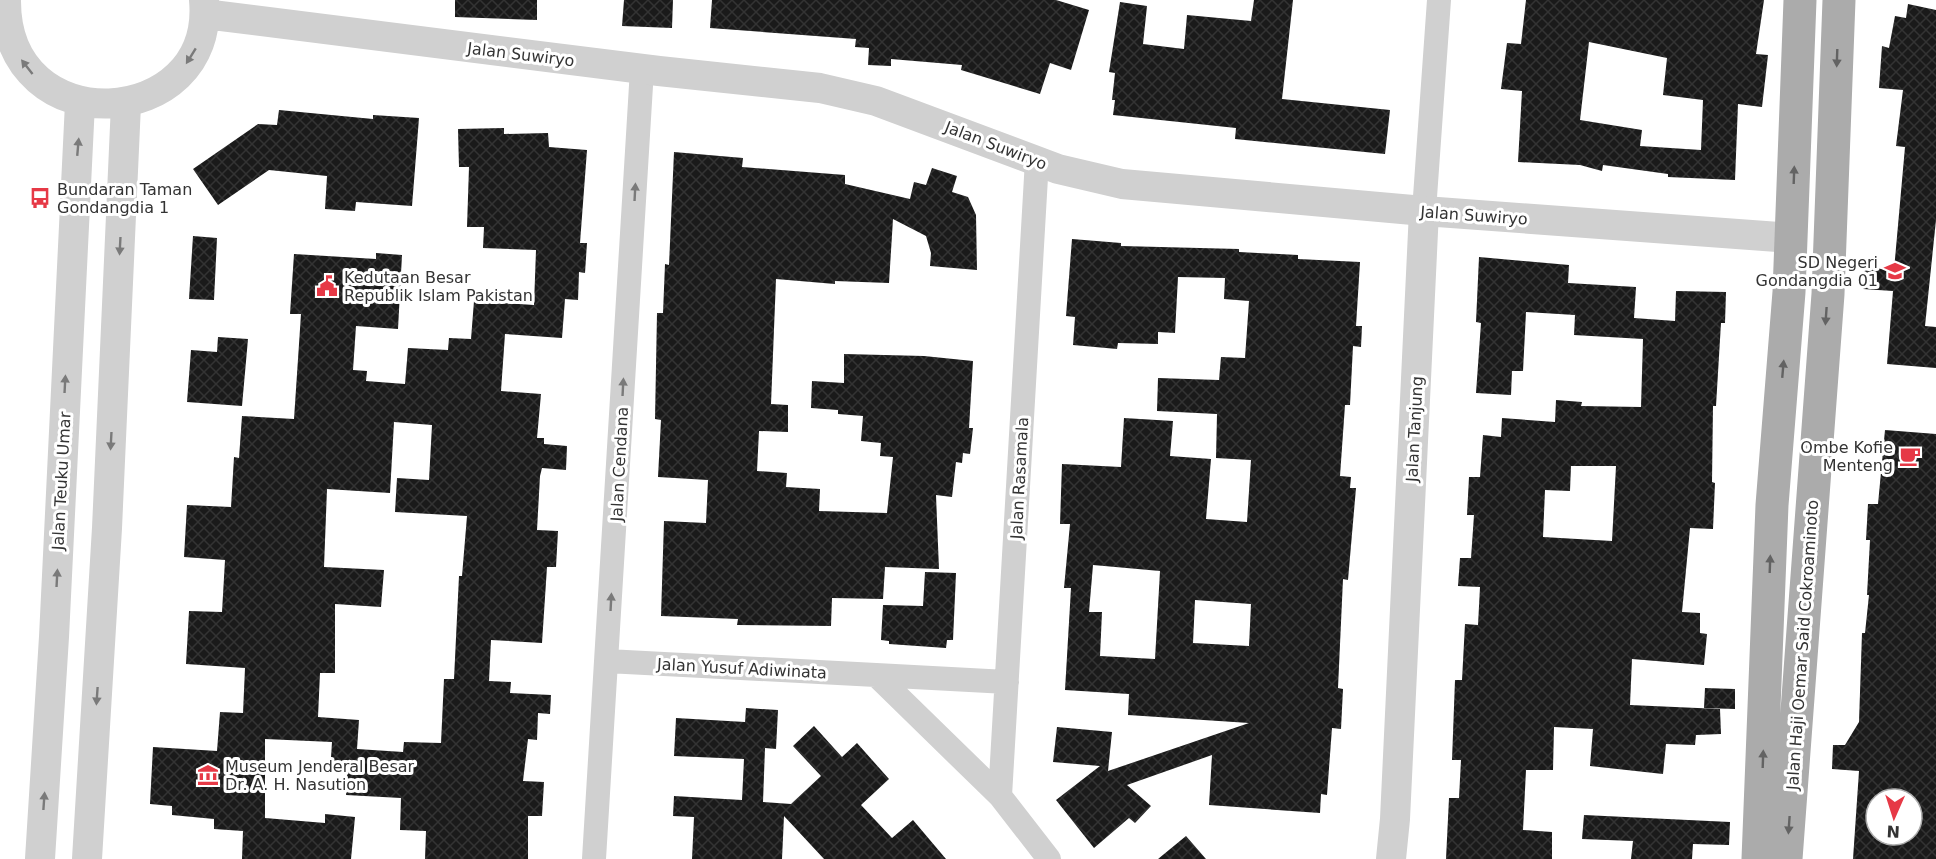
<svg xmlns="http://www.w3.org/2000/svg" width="1936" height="859" viewBox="0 0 1936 859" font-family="'DejaVu Sans',sans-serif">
<defs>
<pattern id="building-cross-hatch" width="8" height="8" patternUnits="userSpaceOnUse" patternTransform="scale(1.5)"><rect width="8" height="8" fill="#1a1a1a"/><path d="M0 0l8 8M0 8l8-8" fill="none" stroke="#333"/></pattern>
</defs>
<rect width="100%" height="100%" fill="#fff"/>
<path fill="url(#building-cross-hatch)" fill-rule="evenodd" d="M455 0H537V20L455 17Z
M624 0H673L672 28 622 26Z
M712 0H1056L1089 10 1071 70 1050 63 1040 94 961 70 962 65 891 59V66L868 65 869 48 855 47 856 39 710 28Z
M1254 0H1293L1282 99 1390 110 1385 154 1235 139 1236 128 1113 115 1115 100H1112L1115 73 1109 72 1120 2 1147 6 1143 44 1184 49 1187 15 1251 21Z
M1526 0H1764L1756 54 1768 55 1762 107 1738 104 1735 180 1668 177V174L1603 165 1602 171 1580 165 1518 162 1522 91 1501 89 1507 43 1521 44ZM1589 42 1667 58 1663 95 1703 100 1701 150 1640 146 1642 130 1580 120Z
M1908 4 1936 10V220L1925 326 1936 327V368L1887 364 1893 291 1863 289 1865 267 1894 270 1905 147 1896 146 1903 90 1879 88 1882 46 1889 48 1895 16 1906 18Z
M279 110 373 119V115L419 118 412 206 356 202 355 211 325 209 327 176 269 170 218 205 193 169 258 124 277 125Z
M504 128V134L548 133 549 147 587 150 580 243H587L585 273 579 272 578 300 565 299 562 338 505 334 501 391 541 394 537 438H544V444L567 446 566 470 542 468 540 476 537 530 558 531 556 567H547L542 643 491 640 489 681 511 682 510 693 551 695 550 714 538 713 537 740 528 739 523 781 544 782 542 816H528V859H425L426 831 400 830 401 798 346 795 347 774 330 773 332 742 265 739V818L325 823V814L355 817 351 859H242L243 831 214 829V819L172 815V806L150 804 153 747 217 751 220 712 243 713 245 668 186 664 189 611 222 612 225 560 184 557 187 505 231 507 234 457 239 458 242 416 294 419 301 314H290L294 254 376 259V253L402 255 398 329 356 326 353 370 367 371 366 381 405 384 408 348 448 350 449 338 471 339 474 301 534 305 536 250 483 248 484 227H467L469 167H459L458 129ZM394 422 432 425 429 480 397 478 395 512 467 516 462 576H459L454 679H444L441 743 404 742 403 752 357 749 359 720 318 717 320 673H335V604L381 607 384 570 324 567 327 489 390 493Z
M674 152 743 158 742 167 845 175V184L910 199 914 182 926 185 932 168 957 176 952 192 968 197 976 215 977 270 930 266 931 253 926 236 893 219 889 283 835 281V284L776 279 771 404 788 405V432L759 431 757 471 787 473 786 487 820 489 819 511 887 513 893 457 880 456 881 443 861 441 863 416 838 414V410L811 408 812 381 844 383V354L924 356 973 361 969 428H973L970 454 963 453 962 463 956 462 952 497 936 495 939 569 885 567 883 599 832 598 831 626 737 625 738 619 661 616 664 521 706 523 708 480 658 477 661 420 655 419 657 313H663L665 264 669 265Z
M193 236 217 238 214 300 189 299Z
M1072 239 1121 243V246L1239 249V252L1298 255V259L1360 262 1356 326H1362L1361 347 1353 346 1350 405H1345L1340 476 1351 477 1350 488H1356L1348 580 1343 579 1338 688 1343 689 1341 729 1332 728 1327 795 1321 794 1320 813 1209 805 1212 755 1127 785 1151 806 1135 823 1129 818 1094 848 1056 800 1100 766 1053 762 1057 727 1112 732 1108 771 1249 723 1128 715 1129 694 1065 690 1071 588H1064L1070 524H1060L1062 464 1121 467 1124 418 1173 421 1170 456 1211 459 1206 519 1247 522 1251 460 1216 458 1217 414 1157 411 1158 378 1219 380 1221 357 1245 358 1249 301 1224 299 1225 278 1178 277 1175 333 1158 332V344L1118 343 1117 349 1073 345 1075 317 1066 316ZM1093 565 1160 571 1155 659 1100 656 1102 612H1089ZM1195 600 1251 604 1249 646 1193 643Z
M1479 257 1569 265 1568 283 1636 287 1634 318 1675 321 1676 291 1726 292 1725 323H1721L1716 406H1713L1712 482 1715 483 1713 529 1690 528 1682 612 1700 613V633L1707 634 1704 665 1632 659 1630 705 1720 709 1721 734 1696 735 1695 745 1666 744 1663 774 1590 766 1593 729 1554 727 1553 770H1526L1523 830 1552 832V859H1446L1449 798H1459L1461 760H1452L1455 680H1462L1465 624 1478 625 1480 587 1458 586 1460 558H1471L1474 515H1467L1469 477H1480L1483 435 1501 437 1502 418 1555 422 1556 400 1582 402 1581 406 1641 407 1643 339 1574 335 1575 315 1526 312 1523 371H1512L1511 395 1476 393 1481 323 1476 322ZM1571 466H1616L1612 541 1543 537 1545 490 1570 491Z
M218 337 248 339 242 406 187 402 191 350 217 352Z
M1885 430 1936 434V859H1853L1859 771 1832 769 1833 745H1845L1859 722 1862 633H1865L1869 595H1867L1870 540H1866L1868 504H1878ZM1876 799H1912V835H1876Z
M925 572 956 573 953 640H947L946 648 889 644V641L881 640 883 605 923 606Z
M1705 688 1735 689V709L1704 708Z
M746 708 778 710 776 749 765 748 763 802 791 804 821 776 793 746 814 726 842 757 857 743 889 779 861 805 892 838 913 820 946 859H824L784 816 782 859H692L694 817 673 816 674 796 742 800 744 759 674 756 676 718 745 722Z
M1584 815 1730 822 1729 845 1693 844 1692 859H1631L1633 841 1582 839Z
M1186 836 1206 859H1158Z"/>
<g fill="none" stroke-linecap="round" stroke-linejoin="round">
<path stroke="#d0d0d0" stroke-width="24" d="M1424 211 1439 0
M607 661 876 675 1000 796 1049 859
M876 675 1007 682
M1000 796 1037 160
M594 859 642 69"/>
<path stroke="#d0d0d0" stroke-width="30" d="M6 0C5 145 216 131 204 0
M205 14 659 71 820 88 876 101 1058 169 1122 184 1424 211 1792 238
M40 859 54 637 80 103
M87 859 107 528 126 104
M1391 859 1395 819 1424 211"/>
<path stroke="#ababab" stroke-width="33" d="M1758 859 1772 505 1789 292 1800 0
M1786 859 1828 294 1839 0"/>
</g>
<defs><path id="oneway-solid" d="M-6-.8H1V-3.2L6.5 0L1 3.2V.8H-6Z" transform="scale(1.5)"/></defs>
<g fill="#7a7a7a">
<use href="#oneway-solid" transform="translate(191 56) rotate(122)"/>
<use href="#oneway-solid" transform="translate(27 67) rotate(-128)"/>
<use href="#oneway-solid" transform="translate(78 147) rotate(-85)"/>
<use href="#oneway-solid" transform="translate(635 192) rotate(-87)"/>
<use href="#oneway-solid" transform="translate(120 246) rotate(93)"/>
<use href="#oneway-solid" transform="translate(65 384) rotate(-87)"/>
<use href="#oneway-solid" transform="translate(623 387) rotate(-87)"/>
<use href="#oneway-solid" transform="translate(111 441) rotate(93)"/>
<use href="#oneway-solid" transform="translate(57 578) rotate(-87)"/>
<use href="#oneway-solid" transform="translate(611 602) rotate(-87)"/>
<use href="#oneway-solid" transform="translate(97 696) rotate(94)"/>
<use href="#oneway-solid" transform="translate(44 801) rotate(-86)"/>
</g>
<g fill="#636363">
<use href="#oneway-solid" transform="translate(1837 58) rotate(92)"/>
<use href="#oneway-solid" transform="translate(1794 175) rotate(-88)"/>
<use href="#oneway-solid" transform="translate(1826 316) rotate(94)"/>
<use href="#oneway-solid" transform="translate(1783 369) rotate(-85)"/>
<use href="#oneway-solid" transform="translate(1770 564) rotate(-88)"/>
<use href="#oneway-solid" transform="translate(1763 759) rotate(-88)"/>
<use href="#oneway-solid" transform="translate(1789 825) rotate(94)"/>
</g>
<defs>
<symbol id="bus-bare" viewBox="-9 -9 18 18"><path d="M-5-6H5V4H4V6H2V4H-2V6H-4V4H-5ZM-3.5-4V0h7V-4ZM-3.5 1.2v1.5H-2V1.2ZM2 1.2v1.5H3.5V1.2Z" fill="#e63946" stroke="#fff" stroke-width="2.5" paint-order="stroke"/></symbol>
<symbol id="school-bare" viewBox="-9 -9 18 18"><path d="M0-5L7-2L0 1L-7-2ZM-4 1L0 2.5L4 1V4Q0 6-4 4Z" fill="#e63946" stroke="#fff" stroke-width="2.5" paint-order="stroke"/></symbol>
<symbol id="civic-bare" viewBox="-9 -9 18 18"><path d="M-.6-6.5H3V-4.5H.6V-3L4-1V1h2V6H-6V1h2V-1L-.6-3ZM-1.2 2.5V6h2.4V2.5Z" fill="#e63946" stroke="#fff" stroke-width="2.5" paint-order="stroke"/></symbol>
<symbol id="cafe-bare" viewBox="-9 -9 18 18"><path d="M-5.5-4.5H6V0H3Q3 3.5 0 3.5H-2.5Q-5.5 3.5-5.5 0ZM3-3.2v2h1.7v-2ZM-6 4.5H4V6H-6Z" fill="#e63946" stroke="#fff" stroke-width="2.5" paint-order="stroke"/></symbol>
<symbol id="museum-bare" viewBox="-9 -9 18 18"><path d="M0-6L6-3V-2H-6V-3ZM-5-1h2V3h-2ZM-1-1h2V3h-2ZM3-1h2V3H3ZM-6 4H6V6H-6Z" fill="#e63946" stroke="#fff" stroke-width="2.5" paint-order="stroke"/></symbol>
</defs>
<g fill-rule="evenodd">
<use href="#bus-bare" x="25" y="183" width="30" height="30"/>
<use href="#school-bare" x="1880" y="256" width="30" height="30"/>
<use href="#civic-bare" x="312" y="271" width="30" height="30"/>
<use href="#cafe-bare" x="1895" y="441" width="30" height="30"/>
<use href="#museum-bare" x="193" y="760" width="30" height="30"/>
</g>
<g text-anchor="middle" stroke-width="6" stroke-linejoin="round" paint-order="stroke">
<g font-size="16" fill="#333" stroke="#fff">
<text transform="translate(521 54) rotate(7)" y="6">Jalan Suwiryo</text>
<text transform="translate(996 145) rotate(21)" y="6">Jalan Suwiryo</text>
<text transform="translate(1474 215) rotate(4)" y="6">Jalan Suwiryo</text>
<text transform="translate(1414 429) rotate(-87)" y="6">Jalan Tanjung</text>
<text transform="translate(619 464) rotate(-87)" y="6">Jalan Cendana</text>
<text transform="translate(1019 478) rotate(-87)" y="6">Jalan Rasamala</text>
<text transform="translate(61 481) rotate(-87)" y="6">Jalan Teuku Umar</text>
<text transform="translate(1802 645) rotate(-86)" y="6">Jalan Haji Oemar Said Cokroaminoto</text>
<text transform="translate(742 668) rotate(3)" y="6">Jalan Yusuf Adiwinata</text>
</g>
<g font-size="16" fill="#333" stroke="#fff" text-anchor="start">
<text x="57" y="195">Bundaran Taman<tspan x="57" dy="18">Gondangdia 1</tspan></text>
<text x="1878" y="268" text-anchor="end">SD Negeri<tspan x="1878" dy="18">Gondangdia 01</tspan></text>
<text x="344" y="283">Kedutaan Besar<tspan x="344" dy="18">Republik Islam Pakistan</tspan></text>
<text x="1893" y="453" text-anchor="end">Ombe Kofie<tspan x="1893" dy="18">Menteng</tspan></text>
<text x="225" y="772">Museum Jenderal Besar<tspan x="225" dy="18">Dr. A. H. Nasution</tspan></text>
</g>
</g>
<g transform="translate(1894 817) rotate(183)"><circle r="28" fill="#ffffff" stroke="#adadad" stroke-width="1.5"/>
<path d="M0-4.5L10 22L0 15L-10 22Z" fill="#e63946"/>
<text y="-9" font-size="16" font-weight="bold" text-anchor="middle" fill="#333333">N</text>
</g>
</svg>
